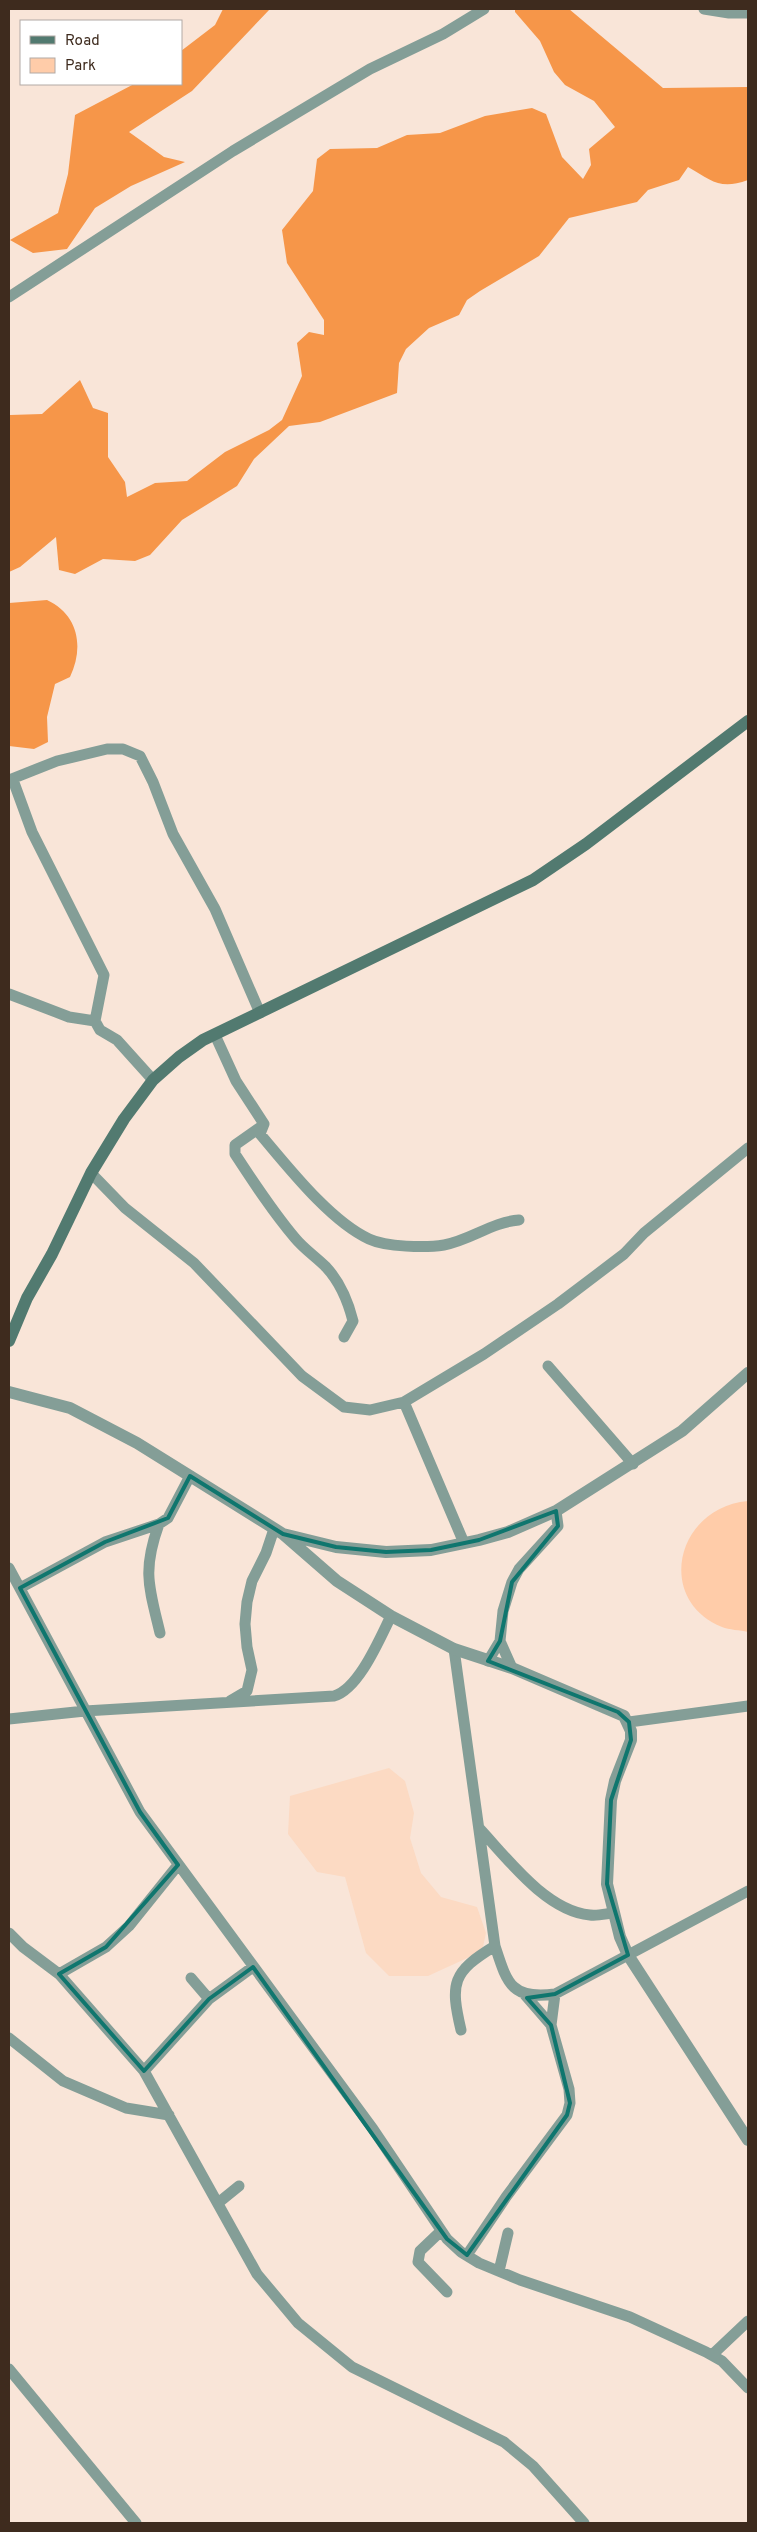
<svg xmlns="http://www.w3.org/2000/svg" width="757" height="2532" viewBox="0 0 757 2532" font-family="Overpass,sans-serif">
<rect width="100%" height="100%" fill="#f9e5d8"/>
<path fill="#fcdac3" d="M389 1768 405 1781 414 1813 410 1838 421 1873 441 1897 477 1907 486 1933 483 1947 476 1954 428 1976H389L366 1953 345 1877 317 1872 288 1834 290 1796Z"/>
<path fill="#ffcca9" d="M748 1501V1632C740 1630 729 1630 722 1627 654 1599 677 1507 748 1501Z"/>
<path fill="#f69649" d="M223 9H270L192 91 129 132 164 157 185 162 131 186 95 208 67 249 33 253 10 240 58 213 68 174 75 115 134 84H181V51L215 25Z
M515 9H569L663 88 748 87V180C720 190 712 181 688 167L679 180 648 190 637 202 569 218 539 256 480 291 467 300 459 315 429 328 406 349 399 363 397 393 320 422 289 426 254 459 237 486 182 520 150 555 135 561 103 559 75 574 59 570 56 537 20 567 9 572 10 415 42 414 80 380 93 408 108 413V457L125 482 127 497 155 483 187 481 225 452 269 430 282 420 302 376 297 343 309 332 324 335V320L287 263 282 230 313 191 317 159 330 149 377 148 407 135 440 133 485 116 532 108 546 114 562 157 583 179 591 165 589 149 615 127 594 101 565 85 554 72 540 41 515 12Z
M47 600C79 615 84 648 70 677L55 684 47 717 48 742 34 749 9 746V603Z"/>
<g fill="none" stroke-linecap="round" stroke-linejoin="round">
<path stroke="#849e97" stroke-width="11" d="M704 9 729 13H748
M9 297 233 151 370 69 443 34 484 9
M9 780 57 761 107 749H123L140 756 153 782 173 834 215 909 260 1013
M13 780 32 832 104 975 95 1021 100 1030 117 1040 153 1080
M9 994 69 1017 95 1021
M215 1035 236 1081 264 1124
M264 1124 260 1134C288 1167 330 1221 369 1239 386 1247 426 1248 444 1245 471 1240 492 1222 519 1220
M262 1126 235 1145V1154C254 1183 273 1212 295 1238 304 1249 316 1257 326 1267 340 1282 348 1301 353 1321L344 1337
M91 1173 125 1208 194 1263 302 1376 344 1407 370 1410 404 1402 484 1354 558 1304 624 1254 644 1233 748 1148
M548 1366 633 1464
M404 1402 464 1543
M159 1524C142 1571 149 1587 160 1633
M9 1568 140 1812 373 2129 447 2239 461 2252 479 2263 520 2280 630 2317 706 2352 722 2361 748 2388
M20 1588 105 1542 159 1524 168 1518 190 1476
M500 1641 512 1668
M454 1649 495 1946C507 1983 511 2000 555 1994L748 1891
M488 1661 500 1641 503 1611 512 1582 519 1569 558 1526 556 1511
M230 1701 247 1691 252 1670 247 1647 245 1624 247 1602 252 1581 266 1553 274 1529
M9 1719 85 1711 334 1696C359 1689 380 1638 391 1616
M629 1722 748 1706
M479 1828C507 1858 546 1911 590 1915 597 1916 605 1914 613 1913
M9 1933 23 1947 59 1974 106 1947 129 1926 178 1865
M59 1974 144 2071 257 2274 298 2323 352 2367 504 2442 533 2466 584 2523
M191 1978 209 1999 253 1967
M551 2025 555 1994
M461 2030C450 1983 452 1972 495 1946
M9 2038 63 2081 126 2108 169 2115
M144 2071 209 1999
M218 2203 239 2186
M441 2231 420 2251 418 2262 447 2292
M467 2255 506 2197 567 2115 570 2103 569 2089 551 2025 525 1995
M499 2271 508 2233
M712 2355 748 2321
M9 2369 136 2523"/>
<path stroke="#849e97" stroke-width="12" d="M9 1392 70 1408 137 1443 283 1534 336 1547 386 1552 431 1550 479 1540 508 1532 556 1511 682 1431 748 1373
M283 1534 337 1581 391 1616 454 1649 512 1668 624 1716 631 1731V1740L615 1781 611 1800 607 1884 620 1937 628 1955 748 2140"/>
<path stroke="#527a70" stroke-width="12" d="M9 1341 27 1298 52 1254 91 1173 124 1119 153 1080 179 1057 203 1040 533 880 586 844 748 721"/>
</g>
<path fill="none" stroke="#0f766e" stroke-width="4" stroke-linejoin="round" d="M190 1476 283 1534 336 1547 386 1552 431 1550 479 1540 556 1511 558 1526 512 1582 500 1641 488 1661 618 1712 629 1722 631 1740 611 1800 607 1884 628 1955 555 1994 527 1998 551 2025 570 2103 567 2115 467 2255 447 2239 253 1967 209 1999 144 2071 59 1974 106 1947 178 1865 140 1812 20 1588 105 1542 168 1518Z"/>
<rect width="757" height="2532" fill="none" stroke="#3e2b1e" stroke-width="20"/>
<rect x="20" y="20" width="162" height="65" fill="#ffffff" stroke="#b2aaa5"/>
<rect x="30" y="36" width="25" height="8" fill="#527a70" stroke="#b2aaa5"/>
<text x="65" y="45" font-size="15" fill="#3e2b1e">Road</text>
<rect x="30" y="58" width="25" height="15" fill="#ffcca9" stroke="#b2aaa5"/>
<text x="65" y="70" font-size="15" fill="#3e2b1e">Park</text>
</svg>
